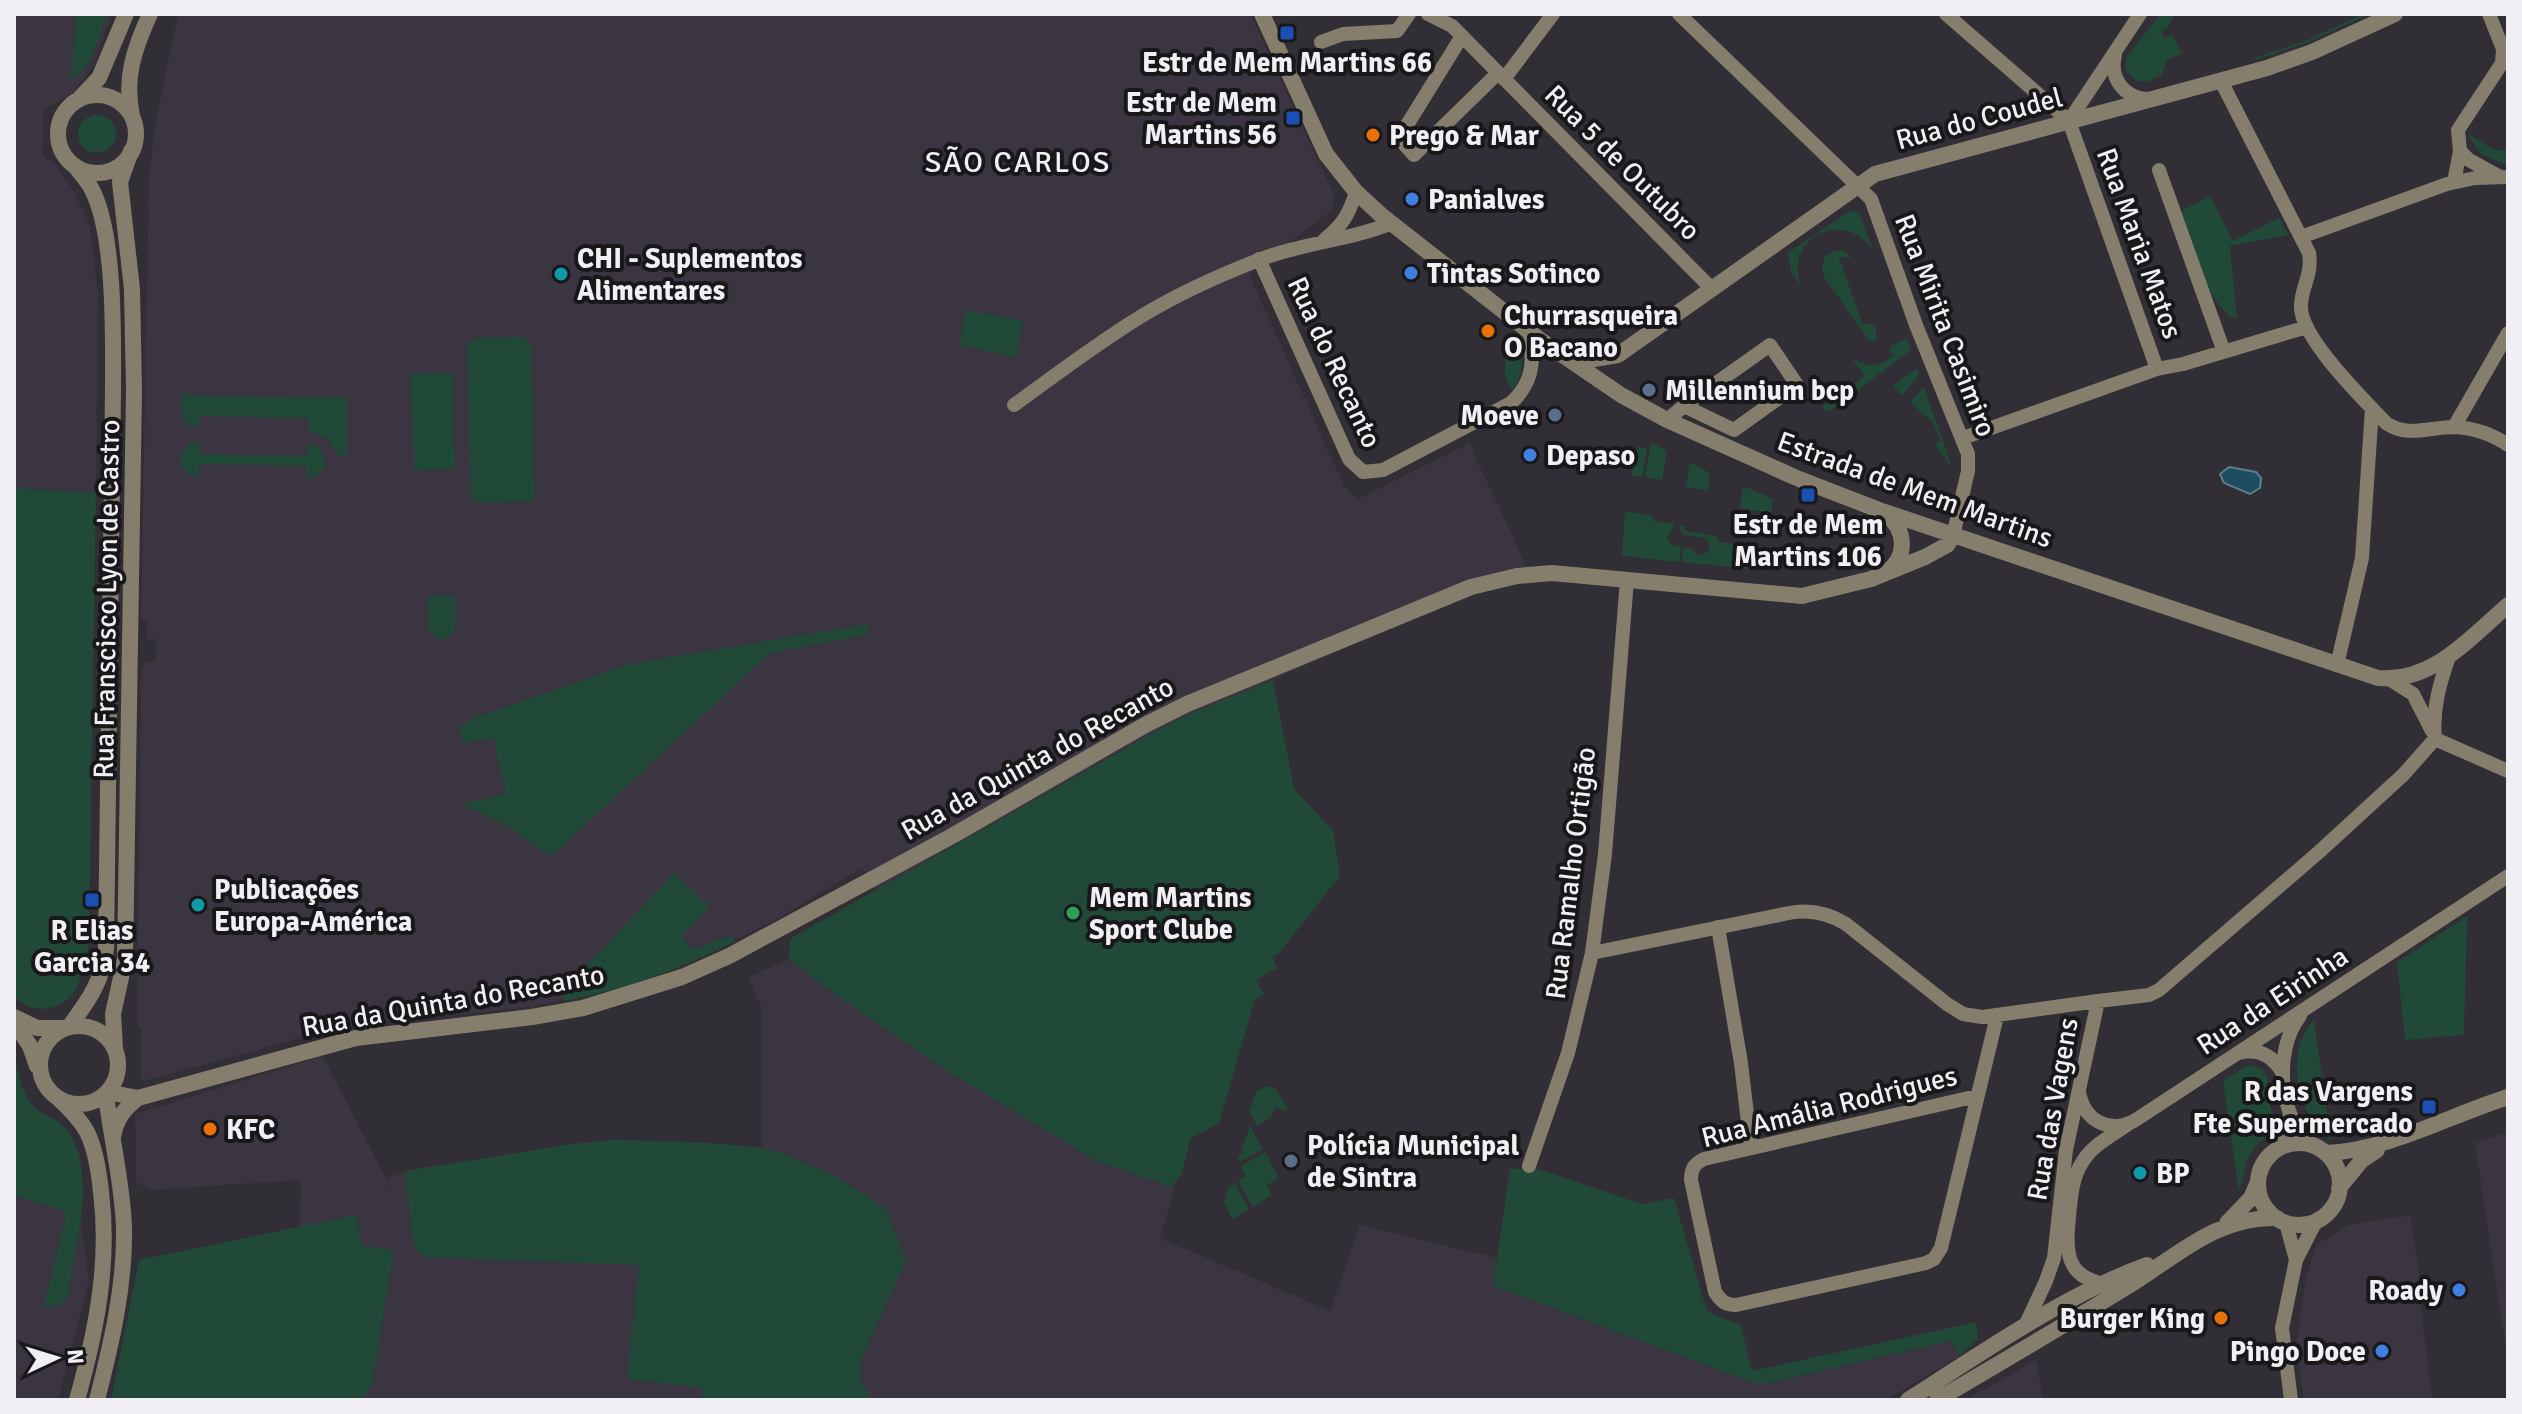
<svg xmlns="http://www.w3.org/2000/svg" width="2522" height="1414" viewBox="0 0 2522 1414" font-family="Signika,sans-serif">
<rect width="100%" height="100%" fill="#322e35"/>
<path fill="#3b3441" d="M14 14H112L92 68 72 94 44 110 42 155 55 164 71 187 90 225 98 293 96 493 14 488Z
M178 14H1250L1335 197 1331 211 1249 274 1344 486 1357 500 1469 443 1527 567 1155 732 876 890 862 868 770 923 678 967 626 985 531 1007 386 1022 315 1034 141 1082V1028L137 1025 141 670 144 664 156 660V640L147 639V622L141 619 149 177 155 125Z
M789 959 901 1039 1096 1161 1175 1188 1160 1238 1330 1311 1360 1225 1497 1258 1493 1286 1759 1385 1951 1341 1960 1356 1886 1400H111L139 1260 299 1228 301 1180 149 1190 136 1182 135 1114 323 1056 390 1187 387 1178 405 1171 565 1145 611 1140 695 1142 762 1148V1008L748 977Z
M2508 1132V1364L2475 1143Z
M14 1193 79 1210 89 1281 58 1400H14Z
M2410 1215 2421 1285V1307L2432 1400H2304L2296 1345 2306 1278 2316 1245 2349 1225Z
M2036 1360 2043 1400H1966Z"/>
<path fill="#204938" d="M77 14H106C100 36 93 69 70 80Z
M2161 14H2175L2168 27 2161 31 2165 38 2172 34 2182 53 2167 60 2162 75 2149 81H2136L2126 71V57Z
M2363 14 2368 15 2308 42 2256 60 2255 58 2307 40Z
M78 134a19 19 0 1 1 38 0a19 19 0 1 1-38 0Z
M2467 133 2494 150H2508V166L2481 154Z
M2210 196 2233 241 2279 218 2288 235 2230 246 2237 320C2203 301 2194 249 2181 214L2183 210Z
M1851 210 1860 215 1874 253C1847 204 1778 240 1803 289L1791 271 1788 253Z
M1842 250 1852 258 1839 257 1862 323 1875 325 1877 336 1875 341 1868 339 1824 277 1822 268 1824 257 1834 251Z
M966 310 1023 321 1016 357 959 345Z
M477 338 521 337 527 339 531 345 535 494 530 501 478 503 471 497 467 349 470 342Z
M1907 339 1911 350 1830 411 1824 410 1822 407 1865 376 1850 356C1864 368 1880 368 1894 355L1889 350 1892 345Z
M1518 342C1524 359 1523 374 1513 390 1500 376 1503 354 1518 342Z
M1917 368 1919 375 1902 395 1893 386Z
M453 373 455 469 414 470 411 374Z
M1924 387 1952 468 1935 445 1940 441 1934 424 1910 402Z
M182 393 202 396 347 398V455L340 457 328 439 309 431V418L200 416 199 429C180 424 182 410 182 393Z
M199 441V454L307 456 308 443 317 446 323 453 325 466 316 477 307 479V466L199 464 198 477 189 475 183 468C178 454 185 444 199 441Z
M1651 443 1667 451 1662 480 1645 477Z
M1638 447 1647 448 1642 477 1631 475Z
M1690 462 1710 473 1708 491 1686 487Z
M1743 486 1773 499 1771 513 1740 508Z
M14 488 96 493 89 943C83 969 80 1003 49 1008 34 1011 26 1006 14 997Z
M1625 511 1653 516V521L1675 524 1667 538 1670 544 1681 547 1679 562 1622 556Z
M1680 525 1685 526V531L1717 536V541L1753 547 1749 569 1682 562 1683 547 1693 549 1695 553 1702 555 1708 552 1710 545 1705 538 1684 535 1679 529Z
M455 595V629L449 638 439 639 429 630 428 596Z
M869 624 866 635 770 653 556 852 549 856 508 826 461 804 506 794 493 738 464 743 459 727 474 718 629 664Z
M1273 680 1294 789 1333 831 1340 876 1279 953 1272 957 1277 968 1256 980 1264 994 1255 999 1219 1123 1190 1139 1182 1174 1171 1187 1096 1161 946 1070 843 1000 789 959 790 942 793 937 1155 732 1183 717Z
M674 873 708 905 706 911 681 937 692 949 731 936 735 941C682 969 623 990 564 1001L562 992Z
M2467 916 2464 1035 2405 1040 2397 962Z
M2314 1020 2331 1141C2297 1116 2283 1052 2314 1020Z
M14 1052C18 1074 22 1100 42 1113 51 1118 61 1121 67 1130 98 1170 75 1249 68 1294 62 1306 57 1308 44 1306L66 1216 62 1210 14 1196Z
M2249 1065 2262 1069 2267 1076 2273 1124 2271 1132 2255 1147 2247 1160 2239 1192 2223 1080Z
M1267 1086 1276 1089 1289 1111 1275 1107 1271 1117 1257 1126 1249 1112 1256 1092Z
M1250 1126 1263 1149 1240 1162 1238 1160Z
M611 1140 695 1142 756 1147 783 1153 837 1177 885 1208 906 1260 860 1362 862 1384 872 1400H701L702 1388 627 1379 639 1265 426 1257 418 1252 413 1243 405 1171 565 1145Z
M1265 1152 1279 1178 1267 1185 1272 1195 1253 1207 1238 1181 1246 1176 1241 1166Z
M1510 1169H1538L1642 1204 1674 1198 1706 1308 1710 1313 1741 1325 1752 1371 1976 1322 1978 1339 1960 1356 1951 1341 1759 1385 1493 1286Z
M1235 1183 1249 1209 1232 1219 1224 1202 1229 1187Z
M356 1215 362 1246 394 1250 372 1387 361 1400H111L139 1260Z"/>
<path fill="#1e4d60" stroke="#5d7e8c" stroke-width="2" d="M2229 467 2256 472 2261 478 2260 488 2250 494 2224 483 2220 474Z"/>
<g fill="none" stroke-linecap="round" stroke-linejoin="round">
<path stroke="#867e6d" stroke-width="14" d="M1428 14 1452 26 1711 288
M1679 14 1871 199 1916 325 1968 454V471L1953 536
M1946 14 2069 121
M1462 36 1399 138 1414 155 1498 73
M1321 42 1343 34 1397 31 1409 14
M2115 55C2109 79 2125 99 2150 99
M1504 79 1553 14
M2221 81 2309 253C2313 276 2300 288 2301 308 2302 339 2364 400 2386 423 2407 438 2430 427 2454 427 2474 428 2492 434 2508 445
M2069 121 2140 14
M2460 151 2469 160 2500 177
M2159 170 2224 352
M2454 182 2460 151 2458 130 2502 63 2503 49 2489 14
M2301 237 2447 184 2475 178 2508 177
M1324 240C1343 225 1349 214 1356 192
M1259 259 1349 459 1363 472 1383 470 1511 403C1535 381 1537 354 1523 325
M2157 369 2183 364 2307 327
M1014 405C1057 374 1100 341 1145 314 1180 293 1218 276 1256 261 1300 243 1348 241 1392 223
M1667 420 1684 406 1734 430 1797 385 1770 345 1684 406
M2454 427 2508 333
M1963 438 2157 369 2069 121
M2337 665 2362 558 2372 408
M2391 680 2413 694 2432 731
M2435 739 2508 771
M1718 927 1741 1063 1751 1148
M1592 953 1789 913C1810 909 1828 913 1846 924L1947 1004 1963 1014 1982 1017 2098 1001
M2300 1016C2273 1050 2278 1122 2315 1147
M2239 1053C2258 1048 2272 1055 2282 1072
M2079 1092C2084 1120 2108 1134 2134 1121L2508 876
M1977 1096 1704 1159C1694 1164 1691 1169 1691 1180L1715 1292C1721 1301 1725 1305 1736 1305L1926 1263 1934 1259 1941 1248 1997 1016
M2278 1149 2286 1133 2290 1113
M1529 1166 1568 1053 1592 953 1605 854 1627 580
M2286 1223 2296 1260
M2105 1284C2064 1277 2066 1249 2069 1216 2071 1197 2072 1177 2083 1161 2093 1145 2111 1136 2127 1125
M2025 1326 2046 1281 2054 1258 2066 1150 2098 1001 2149 995 2159 990 2319 852 2403 775 2435 739C2432 709 2440 682 2450 654
M2291 1400 2282 1328 2296 1260 2316 1221"/>
<path stroke="#867e6d" stroke-width="16" d="M1262 14 1326 154 1356 192 1381 215 1539 339 1621 395 1667 420 1799 479 1879 510 2378 678C2432 683 2470 638 2508 605
M58 134a39 39 0 1 1 78 0a39 39 0 1 1-78 0Z
M80 98 99 78 126 14
M132 116C124 78 134 49 150 14
M1572 355 1588 360 1618 355 1875 174 2267 68 2312 52 2395 14
M1886 514C1906 530 1908 556 1887 572
M14 1017 37 1028H64
M14 1022 30 1046 37 1066
M40 1065a39 39 0 1 1 78 0a39 39 0 1 1-78 0Z
M69 1027C88 1001 103 981 106 948L113 391C113 339 116 230 90 186 86 179 80 173 75 166
M115 1049 113 1014 125 959 134 391 132 289 120 182 131 151
M107 1092 138 1098 356 1038 532 1017 583 1008 682 977 729 956 952 836 1145 725 1187 704 1471 587 1517 576 1552 573 1802 596 1871 579 1925 557 1947 545 1953 536
M59 1099C70 1109 80 1119 87 1132 96 1150 99 1172 101 1192 110 1263 96 1332 77 1400
M113 1137C116 1119 124 1109 138 1098
M2258 1184a41 41 0 1 1 82 0a41 41 0 1 1-82 0Z
M2326 1153C2389 1150 2448 1116 2508 1097
M2339 1188 2362 1160 2377 1150
M2227 1223 2251 1198 2258 1182
M97 1400C111 1345 125 1287 124 1229 123 1184 111 1139 106 1094
M1908 1400C1982 1353 2064 1295 2147 1265
M1937 1400C2000 1363 2063 1326 2125 1288 2175 1258 2215 1216 2277 1218"/>
</g>
<g fill="#1a4fb4" stroke="#18171a" stroke-width="3">
<rect x="1279" y="25" width="16" height="16" rx="4"/>
<rect x="1285" y="110" width="16" height="16" rx="4"/>
<rect x="1800" y="487" width="16" height="16" rx="4"/>
<rect x="84" y="892" width="16" height="16" rx="4"/>
<rect x="2421" y="1099" width="16" height="16" rx="4"/>
</g>
<g fill="#e8710a" stroke="#18171a" stroke-width="3">
<circle cx="1373" cy="135" r="8"/>
<circle cx="1488" cy="331" r="8"/>
<circle cx="210" cy="1129" r="8"/>
<circle cx="2221" cy="1318" r="8"/>
</g>
<g fill="#3f7fe0" stroke="#18171a" stroke-width="3">
<circle cx="1412" cy="199" r="8"/>
<circle cx="1411" cy="273" r="8"/>
<circle cx="1530" cy="455" r="8"/>
<circle cx="2459" cy="1290" r="8"/>
<circle cx="2382" cy="1351" r="8"/>
</g>
<g fill="#0f9aa8" stroke="#18171a" stroke-width="3">
<circle cx="561" cy="274" r="8"/>
<circle cx="198" cy="905" r="8"/>
<circle cx="2140" cy="1173" r="8"/>
</g>
<g fill="#5c6f8a" stroke="#18171a" stroke-width="3">
<circle cx="1649" cy="390" r="8"/>
<circle cx="1555" cy="415" r="8"/>
<circle cx="1291" cy="1161" r="8"/>
</g>
<circle fill="#2e9e5b" stroke="#18171a" stroke-width="3" cx="1073" cy="913" r="8"/>
<g text-anchor="middle" stroke-width="8" stroke-linejoin="round" paint-order="stroke">
<g font-size="28" font-weight="bold" fill="#f1eff4" stroke="#18171a" text-anchor="start">
<text x="1287" y="72" text-anchor="middle">Estr de Mem Martins 66</text>
<text x="1277" y="112" text-anchor="end">Estr de Mem<tspan x="1277" dy="32">Martins 56</tspan></text>
<text x="1389" y="145">Prego &amp; Mar</text>
<text x="1428" y="209">Panialves</text>
<text x="577" y="268">CHI - Suplementos<tspan x="577" dy="32">Alimentares</tspan></text>
<text x="1427" y="283">Tintas Sotinco</text>
<text x="1504" y="325">Churrasqueira<tspan x="1504" dy="32">O Bacano</tspan></text>
<text x="1665" y="400">Millennium bcp</text>
<text x="1539" y="425" text-anchor="end">Moeve</text>
<text x="1546" y="465">Depaso</text>
<text x="1808" y="534" text-anchor="middle">Estr de Mem<tspan x="1808" dy="32">Martins 106</tspan></text>
<text x="214" y="899">Publicações<tspan x="214" dy="32">Europa-América</tspan></text>
<text x="1089" y="907">Mem Martins<tspan x="1089" dy="32">Sport Clube</tspan></text>
<text x="92" y="940" text-anchor="middle">R Elias<tspan x="92" dy="32">Garcia 34</tspan></text>
<text x="2413" y="1101" text-anchor="end">R das Vargens<tspan x="2413" dy="32">Fte Supermercado</tspan></text>
<text x="226" y="1139">KFC</text>
<text x="1307" y="1155">Polícia Municipal<tspan x="1307" dy="32">de Sintra</tspan></text>
<text x="2156" y="1183">BP</text>
<text x="2443" y="1300" text-anchor="end">Roady</text>
<text x="2205" y="1328" text-anchor="end">Burger King</text>
<text x="2366" y="1361" text-anchor="end">Pingo Doce</text>
</g>
<g font-size="28" fill="#f1eff4" stroke="#18171a">
<text transform="translate(1979 118) rotate(-15)" y="10">Rua do Coudel</text>
<text transform="translate(1623 162) rotate(45)" y="10">Rua 5 de Outubro</text>
<text transform="translate(2140 243) rotate(70)" y="10">Rua Maria Matos</text>
<text transform="translate(1946 325) rotate(69)" y="10">Rua Mirita Casimiro</text>
<text transform="translate(1335 362) rotate(65)" y="10">Rua do Recanto</text>
<text transform="translate(1915 489) rotate(20)" y="10">Estrada de Mem Martins</text>
<text transform="translate(106 599) rotate(-89)" y="10">Rua Franscisco Lyon de Castro</text>
<text transform="translate(1037 758) rotate(-29)" y="10">Rua da Quinta do Recanto</text>
<text transform="translate(1570 873) rotate(-83)" y="10">Rua Ramalho Ortigão</text>
<text transform="translate(453 1000) rotate(-10)" y="10">Rua da Quinta do Recanto</text>
<text transform="translate(2272 1000) rotate(-33)" y="10">Rua da Eirinha</text>
<text transform="translate(1829 1106) rotate(-14)" y="10">Rua Amália Rodrigues</text>
<text transform="translate(2052 1109) rotate(-80)" y="10">Rua das Vagens</text>
</g>
<g font-size="30" letter-spacing="2" fill="#f1eff4" stroke="#18171a">
<text x="1018" y="172">SÃO CARLOS</text>
</g>
</g>
<rect width="2522" height="1414" fill="none" stroke="#f1eff4" stroke-width="32"/>
<g transform="translate(56 1358) rotate(86)" stroke="#18171a" stroke-width="6" paint-order="stroke">
<path d="M0-6L14 30L0 20L-14 30Z" fill="#f1eff4"/>
<text y="-12" font-size="22" font-weight="bold" text-anchor="middle" fill="#f1eff4">N</text>
</g>
</svg>
